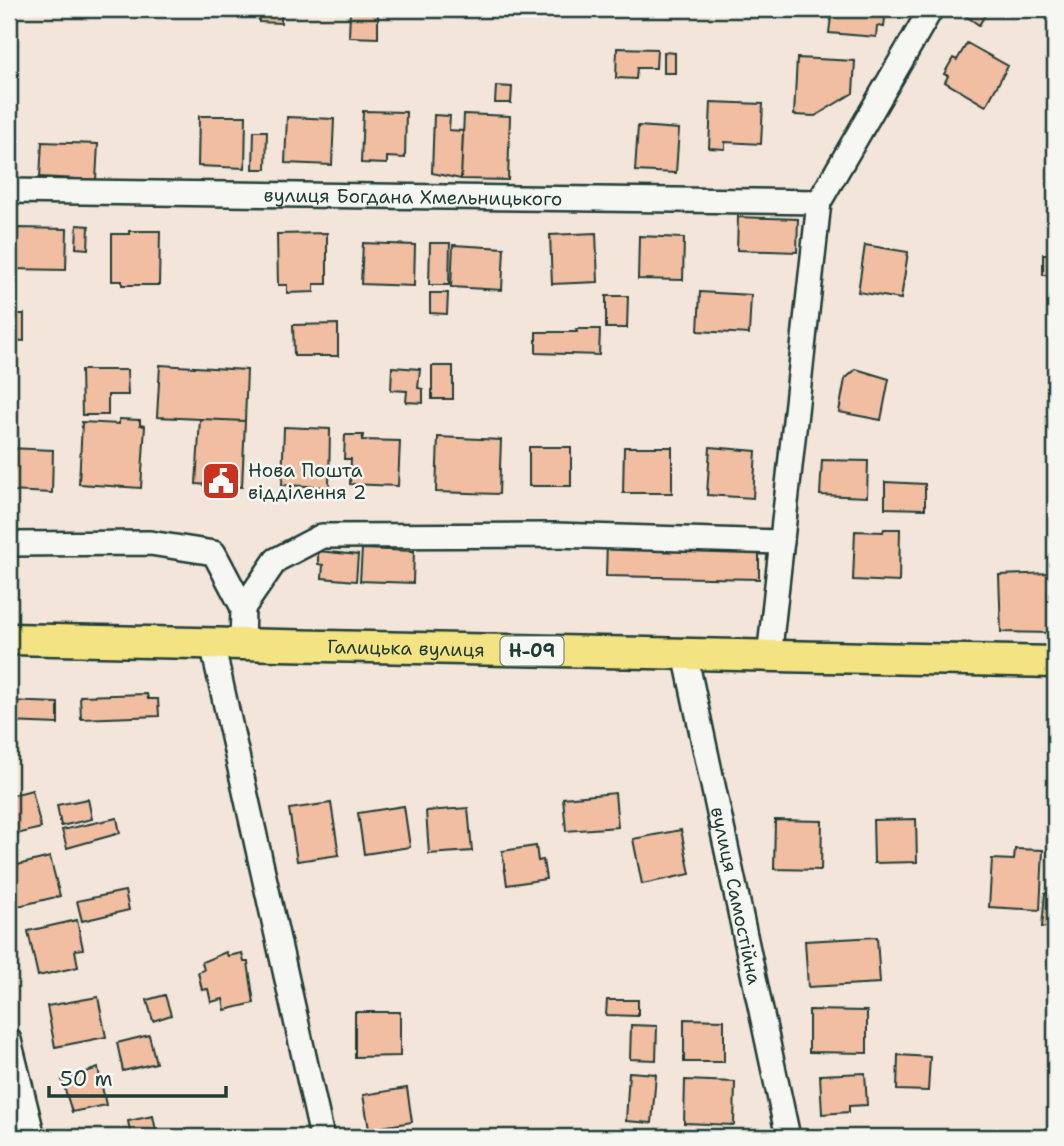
<svg xmlns="http://www.w3.org/2000/svg" width="1064" height="1146" viewBox="0 0 1064 1146" font-family="'Shantell Sans',sans-serif">
<rect width="100%" height="100%" fill="#f4e5da"/>
<filter id="ink" filterUnits="userSpaceOnUse"><feTurbulence type="fractalNoise" baseFrequency=".0143" numOctaves="2"/><feDisplacementMap in="SourceGraphic" scale="14" xChannelSelector="R" yChannelSelector="G"/><feConvolveMatrix kernelMatrix="1 2 1 2 8 2 1 2 1" color-interpolation-filters="sRGB"/></filter>
<g filter="url(#ink)">
<path fill="#f1bea2" stroke="#1f3d34" stroke-width="2" d="M259 9H281V23L259 22Z
M832 9H886L884 27 877 26 876 37 829 33Z
M956 9H989L979 25Z
M350 12 378 13V38L349 37Z
M967 43 1008 66 986 106 945 82 948 76 944 74 953 58 957 60Z
M617 48 657 49 656 68H637L636 79 616 78Z
M664 52 675 53V73H664Z
M797 58 855 61 853 93 815 116 794 115Z
M496 86 512 87 511 103H495Z
M711 102 763 104 761 144 725 142V149L709 148Z
M363 111 406 112 405 158 387 157V164L361 163Z
M464 114 510 116 508 180 461 179Z
M434 115 450 116 449 130 463 131 461 179 432 173Z
M199 116H246L245 168 198 166Z
M287 117 334 119 332 165 285 163Z
M638 126 679 129 676 173 635 171Z
M254 131H267L266 169H253Z
M42 142 98 144 96 180 40 177Z
M738 217 798 219 797 252 737 250Z
M77 225 89 226 88 249 76 248Z
M18 228 67 229 66 270 9 269V243L17 244Z
M129 231H160L159 285H122V281H112V234H129Z
M327 233V284H314V292L287 293V285H278L277 234Z
M596 233 598 282 552 284 550 235Z
M639 236 684 238 683 280 638 279Z
M363 243 415 245 414 286 361 284Z
M430 243H450L449 285H429Z
M453 245 504 248 502 290 451 287Z
M865 245 908 252 901 299 858 292Z
M1043 254H1055V275H1043Z
M700 292 751 295 749 334 698 331Z
M430 293H448L447 314 430 313Z
M606 296H628L627 328H606Z
M9 314H24V341L9 340Z
M338 324V356H294L293 325Z
M576 329H600L599 355 536 353V332H577Z
M160 365 247 370 245 421 157 417Z
M432 366H453V399H432Z
M392 367 420 369 418 388 423 389V403L406 402 407 391 391 390Z
M856 369 889 379 881 420 839 412 845 379Z
M81 370H127L128 395H108V415H82Z
M119 419 140 420V425L145 426 141 488 79 484 82 422 119 424Z
M200 419 245 421 242 487 196 484Z
M284 427 330 429 329 487 282 485Z
M345 435H363L362 440 400 441 398 486 350 484 351 459H344Z
M438 437 501 440 499 494 436 492Z
M529 447H571V486H529Z
M624 447H672V493H623Z
M710 447 756 451 753 498 707 495Z
M9 448 53 450 52 493 9 491Z
M822 460 868 461 867 497 820 495Z
M885 482 925 484V509L885 508Z
M884 529H900L899 582 853 580 855 531 883 532Z
M607 541 759 552V579L606 576Z
M362 549 414 551 413 583 360 581Z
M318 551 358 555 356 581 322 578 323 565 318 564Z
M1050 573 1048 602H1055V633L1001 632 999 575Z
M147 694 148 699H158L159 716 81 719 80 696Z
M9 701 58 703V724L9 722Z
M32 790 41 828 9 836V796Z
M615 793 618 827 566 831 563 798Z
M88 799 92 819 61 826 57 805Z
M331 803 339 855 297 861 289 809Z
M404 806 410 847 364 854 358 813Z
M468 808 472 851 429 854 426 811Z
M117 818 120 833 67 848 62 830Z
M916 819 917 862 874 863 873 820Z
M775 820 822 821 821 870 774 869Z
M681 830 690 874 642 884 633 839Z
M536 846 538 861 543 860 546 879 507 885 502 851Z
M1015 849 1043 850 1040 910 989 907 992 859 1014 860Z
M50 857 60 896 14 907 9 867Z
M125 891 129 910 82 921 77 901Z
M1045 893 1055 894V928L1042 927Z
M77 920 83 949 75 950 78 967 38 976 28 931Z
M877 937 880 983 808 987 805 941Z
M226 952 228 956 242 953 244 962H248L254 1003 225 1010 223 999 211 1002 208 989 202 990 198 972 204 970 202 962Z
M165 995 171 1015 153 1021 147 1000Z
M98 997 106 1037 55 1047 47 1006Z
M607 1000H638V1016L606 1015Z
M809 1010 867 1011V1053L809 1052Z
M355 1012H400V1056L355 1057Z
M684 1019 724 1020V1062H684Z
M631 1025 657 1026 656 1060 630 1059Z
M149 1035 156 1063 123 1071 117 1043Z
M898 1055 930 1057 928 1091 897 1090Z
M98 1068 106 1105 72 1112 62 1080Z
M629 1072 656 1074 652 1123 626 1121Z
M865 1073 867 1105 849 1106V1112L822 1114 820 1075Z
M685 1080 735 1082 734 1125 684 1123Z
M407 1088 412 1122 369 1129 363 1095Z
M153 1116 156 1131 131 1136 128 1121Z"/>
<g fill="none" stroke-linecap="round" stroke-linejoin="round">
<defs>
<g id="minor">
<path id="s1" d="M9 191 819 202"/>
<path d="M9 544 150 543 214 553 243 608 242 644"/>
<path d="M243 608 276 560 322 536 555 535 782 542"/>
<path d="M212 643 322 1137"/>
<path id="s2" d="M685 654 788 1137"/>
<path d="M769 658 819 202 931 9"/>
<path d="M9 1040 33 1137"/>
</g>
<g id="major">
<path id="s3" d="M9 639 1055 662"/>
</g>
</defs>
<use href="#minor" stroke="#1f3d34" stroke-width="28"/>
<use href="#major" stroke="#1f3d34" stroke-width="35"/>
<use href="#minor" stroke="#f6f6f2" stroke-width="23"/>
<use href="#major" stroke="#f4e382" stroke-width="30"/>
</g>
</g>
<defs>
<symbol id="civic-square" viewBox="-11 -11 22 22"><rect x="-9" y="-9" width="18" height="18" rx="4" fill="#c8321e" stroke="#f6f6f2"/><path d="M-.6-6.5H3V-4.5H.6V-3L4-1V1h2V6H-6V1h2V-1L-.6-3ZM-1.2 2.5V6h2.4V2.5Z" fill="#fff"/></symbol>
</defs>
<g fill-rule="evenodd">
<use href="#civic-square" x="199" y="459" width="44" height="44"/>
</g>
<g text-anchor="middle" stroke-width="5" stroke-linejoin="round" paint-order="stroke">
<rect fill="#f6f6f2" stroke="#60746d" stroke-width="2" x="500.5" y="636.5" width="63" height="29" rx="5"/>
<g font-size="18" font-weight="bold" fill="#1f3d34">
<text x="532" y="657">Н-09</text>
</g>
<g font-size="19" fill="#1f3d34" stroke="#f6f6f2">
<text dy="7" stroke="none"><textPath href="#s1" startOffset="404">вулиця Богдана Хмельницького</textPath></text>
<text dy="7" stroke="none"><textPath href="#s3" startOffset="397">Галицька вулиця</textPath></text>
<text dy="7" stroke="none"><textPath href="#s2" startOffset="247">вулиця Самостійна</textPath></text>
</g>
<g font-size="19" fill="#1f3d34" stroke="#f6f6f2" text-anchor="start">
<text x="248" y="477">Нова Пошта<tspan x="248" dy="22">відділення 2</tspan></text>
</g>
</g>
<rect width="1064" height="1146" fill="none" stroke="#f6f6f2" stroke-width="35"/>
<rect x="18" y="18" width="1029" height="1111" fill="none" stroke="#1f3d34" stroke-width="2.5" filter="url(#ink)"/>
<path d="M49 1086v10h177v-10" fill="none" stroke="#1f3d34" stroke-width="3.5"/>
<text x="60" y="1086" font-size="21" fill="#1f3d34" stroke="#f6f6f2" stroke-width="5" paint-order="stroke">50 m</text>
</svg>
